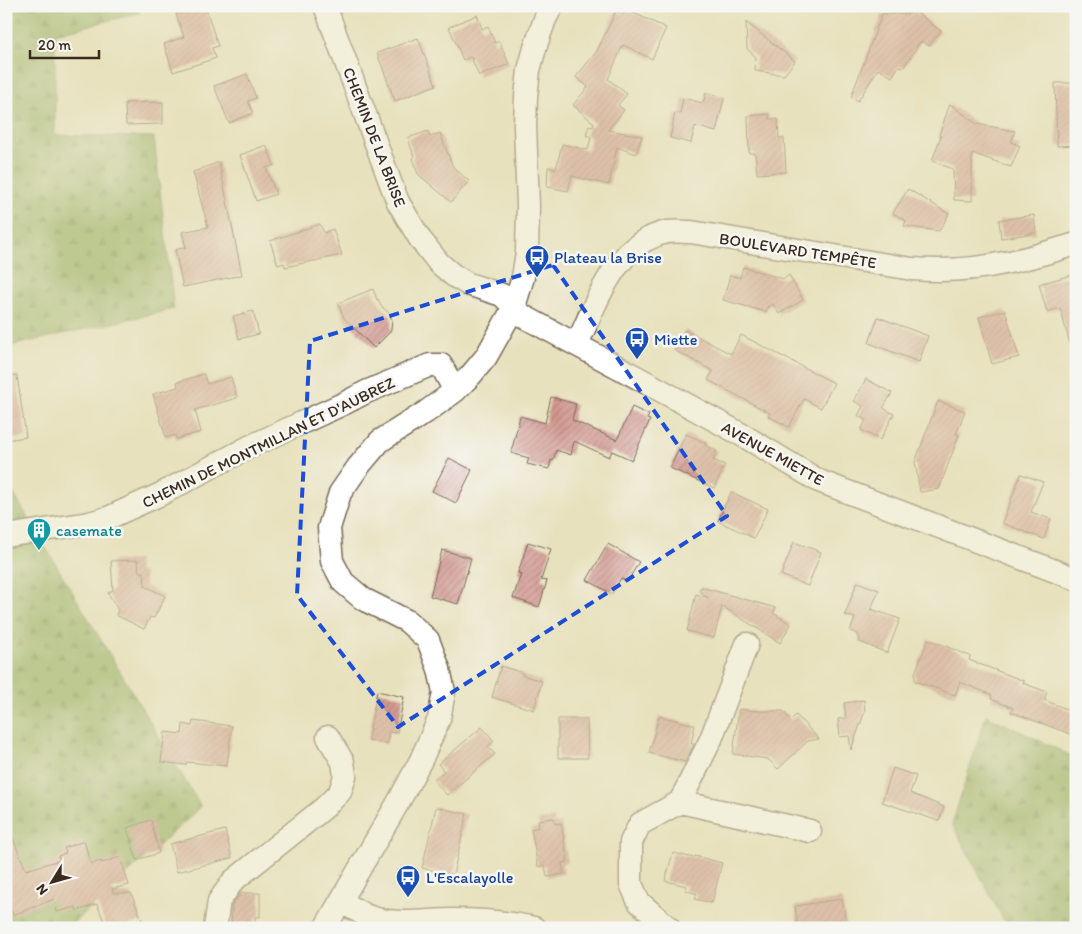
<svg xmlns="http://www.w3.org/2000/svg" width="1082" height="934" viewBox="0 0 1082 934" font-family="Itim,sans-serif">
<defs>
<pattern id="forest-firs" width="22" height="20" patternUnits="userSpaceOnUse" patternTransform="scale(1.25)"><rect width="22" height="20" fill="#8caa5c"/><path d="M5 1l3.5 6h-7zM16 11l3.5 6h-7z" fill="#748b4b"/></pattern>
<pattern id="building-hatch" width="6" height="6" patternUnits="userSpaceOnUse" patternTransform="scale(1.25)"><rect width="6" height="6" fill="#d39891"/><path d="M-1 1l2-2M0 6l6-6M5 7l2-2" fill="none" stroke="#ac7c76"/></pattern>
</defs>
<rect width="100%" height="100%" fill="#f6f6f2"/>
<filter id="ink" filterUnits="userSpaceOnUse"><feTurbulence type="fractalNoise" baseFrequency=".02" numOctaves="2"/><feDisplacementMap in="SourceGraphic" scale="10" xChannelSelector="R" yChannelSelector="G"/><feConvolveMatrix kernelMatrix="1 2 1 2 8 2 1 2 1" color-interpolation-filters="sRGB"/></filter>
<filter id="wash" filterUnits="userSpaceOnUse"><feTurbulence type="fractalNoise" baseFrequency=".0096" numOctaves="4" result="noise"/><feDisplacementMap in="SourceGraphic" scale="20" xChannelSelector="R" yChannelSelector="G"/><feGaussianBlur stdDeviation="1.12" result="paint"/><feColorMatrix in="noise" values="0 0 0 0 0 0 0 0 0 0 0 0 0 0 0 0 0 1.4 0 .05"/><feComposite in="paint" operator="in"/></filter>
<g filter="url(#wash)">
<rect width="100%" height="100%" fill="#e8e1bd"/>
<path fill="url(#forest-firs)" stroke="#646a3d" d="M6 6H137L140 13 55 34V135L154 137 174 309 6 347Z
M6 481 201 807 68 928H6Z
M986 715 1076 758V928H1008L952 824Z"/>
<g id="blocks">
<path fill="url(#building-hatch)" d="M198 6H205L218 46 212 48 216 58 173 72 164 44 184 37 176 14Z
M625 9 666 28 652 59 623 45 608 79 627 94 618 105 624 110 608 130 642 136 636 154 617 147 609 185 572 176 568 191 547 187 548 167 556 169 562 144 588 150 591 137 586 135 589 126 593 127 594 123 573 105 588 87 576 77 597 51 616 11 623 14Z
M915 11 941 31 929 46 921 41 904 67 899 66 892 77 878 69 858 101 851 97 882 14H908Z
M477 15 482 29 488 26 495 43 499 41 509 64 479 76 471 57 463 60 449 27Z
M746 22 795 61 784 75 755 71 756 57 747 49Z
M418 38 436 85 395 101 377 53Z
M247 74 256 98 248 101 253 113 229 123 214 86Z
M1055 83H1076V145L1057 146Z
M706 93 724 98 716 132 695 126 691 143 670 138 675 113 680 114 683 98 703 103Z
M163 102V124L126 125 125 103Z
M950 104 977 124 1015 131 1011 142 1020 146 1011 167 972 153V201L954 200 953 169 932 161 941 136 939 135Z
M769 114V119H778L779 138H784L786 172 757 174 755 153H749L748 116Z
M428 131 430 137 440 133 453 167 469 181 451 202 418 174 412 158 414 157 408 138Z
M266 145 274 165 266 168 276 194 256 201 240 155Z
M219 162 242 275 183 287 175 250 186 247 182 232 208 227 193 172Z
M908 189 949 214 939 231 904 226 906 221 893 213Z
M1034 215 1036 233 1001 238 999 220Z
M320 224 324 233 333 229 342 255 285 267 284 263 278 265 270 241Z
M743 267 784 279 789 275 803 300 779 314 773 304 768 306 766 312 723 300 730 275 740 278Z
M1076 274V343L1070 344 1060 308 1047 312 1039 284Z
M373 289 377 300 378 299 381 306 389 313 392 320 391 330 389 333 374 348 344 318 338 303Z
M1005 310 1019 357 992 364 979 317Z
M253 311 259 334 239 339 233 316Z
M878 317 928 336 919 362 869 343Z
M685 330 731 354 741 335 834 383 821 408 804 399 789 427 768 416 770 413 708 380 713 371 674 350Z
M204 374 207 384 231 377 237 398 195 410 201 432 176 439 175 435 166 438 153 394 178 387 177 382Z
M17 375 26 437 6 440V376Z
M866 379 892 393 883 408 894 414 880 440 861 430 866 420 858 416 863 406 854 401Z
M551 397 576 404 572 420 617 440 632 407 649 415 647 419 650 420 632 460 612 451 609 457 574 441 571 455 556 450 553 461 551 460 549 469 527 464 529 458 511 453 520 416 545 423Z
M938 401 965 411 956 434 959 435 939 489 920 492 915 462Z
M686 434 706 443 705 445 717 451 713 460 725 465 714 488 670 468Z
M449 458 472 470 456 503 432 491Z
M1021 474 1043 482 1031 512 1051 519 1044 539 1002 523Z
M731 492 768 509 754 538 718 521Z
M528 542 551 549 541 580 547 581 539 607 513 598 521 574 518 573Z
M794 542 821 552 808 586 781 575Z
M608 544 639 562 627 582 621 578 612 594 587 580Z
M442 550 471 558 458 604 430 596Z
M138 560 139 572H144L145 586 165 596 154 618 150 617 144 629 116 615 118 610 108 593 113 590 111 561Z
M857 582 879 590 871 609 900 619 887 653 860 642 858 634 850 631 855 618 845 615Z
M701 587 776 608 773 613 791 624 780 643 722 606 714 638 687 631 696 594 709 598 699 591Z
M928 639 970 656 969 660 1024 681 1023 683 1047 692 1044 700 1076 713V736L1011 712 1013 708 991 699 992 695 960 682 955 695 915 681V673Z
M501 666 523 673 522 675 542 681 534 710 492 697Z
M377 691 404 697 397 733 389 732 387 744 368 740Z
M864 700 865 711 851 750 849 736 840 737 838 719 846 718 844 703Z
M739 709 758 711H783L791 720 796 715 819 739 808 741 778 769 768 759 733 754Z
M659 716 695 725 691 744H694L685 762 649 753Z
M558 719H587L588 758H558Z
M193 721 232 726 227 766 187 762 186 765 161 762 165 732 182 734 183 724 192 726Z
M482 727 494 741 488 747 495 754 447 795 433 780 444 771 438 764Z
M893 768 916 776 910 793 944 807 939 821 882 802Z
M436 807 467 814 453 875 422 868Z
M554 818 555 824 561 823 568 862 562 863 564 874 547 877 545 865 538 867 531 829 539 827 538 820Z
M151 820 159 853 137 860 127 828Z
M6 824H7L26 870 60 860 58 856 66 853 64 848 84 841 91 864 101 861 102 863 120 857 129 885 112 889 113 893H131L142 920 124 928H107L97 904 77 911 76 907 57 912 54 899 13 915 6 898Z
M225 830 232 858 177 872 170 844Z
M673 853 694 858 695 856 722 863 712 903 695 899 697 894 685 890 687 886 665 881Z
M241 893H260V917H255V928H231L232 906Z
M842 899 847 928H798L795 906Z"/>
</g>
</g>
<g filter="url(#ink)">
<use href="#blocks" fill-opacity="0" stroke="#786a56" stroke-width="1"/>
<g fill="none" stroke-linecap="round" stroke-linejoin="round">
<defs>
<path id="minor" d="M325 6 391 184 398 202 420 239 439 263 453 275 468 284 502 295 523 316 640 379 744 436 819 481 1076 579
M577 344C597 302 615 243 667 232 675 231 683 232 691 232L912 269C943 271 974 270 1004 263 1028 259 1052 251 1076 244
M6 536 89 523 108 518 161 494 251 446 345 403 366 392 430 365H441L455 391
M680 802 711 739 747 644
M342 901C349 906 357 911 365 915 392 927 424 920 453 920 480 920 508 922 534 928
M215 928 219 901 233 881 324 808 340 792 345 776 343 762 328 737
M325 928 399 801 421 760 439 719 444 692 439 669 428 640 407 621 363 599 343 582 332 561 329 528 340 493 358 467 380 441 426 412 455 391 471 375 486 357 514 307 523 277 527 252 528 206 525 126 526 97 529 70 535 48 545 19 552 6
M669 928 639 902 631 884V842L640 824 680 802 810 831"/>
</defs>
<use href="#minor" stroke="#786a56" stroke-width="25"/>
<use href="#minor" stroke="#fff" stroke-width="22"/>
</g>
</g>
<path d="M0 0H1082V934H0ZM553 265 727 516 398 727 297 595 310 341Z" fill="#e8e1bd" fill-opacity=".55" fill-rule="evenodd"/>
<path fill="none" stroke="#1d4ed8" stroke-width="4" stroke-dasharray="10 6" stroke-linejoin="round" d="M553 265 727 516 398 727 297 595 310 341Z"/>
<defs>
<symbol id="bus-pin" viewBox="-11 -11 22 30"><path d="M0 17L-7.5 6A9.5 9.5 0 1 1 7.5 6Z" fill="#1a4fb4" stroke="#f6f6f2"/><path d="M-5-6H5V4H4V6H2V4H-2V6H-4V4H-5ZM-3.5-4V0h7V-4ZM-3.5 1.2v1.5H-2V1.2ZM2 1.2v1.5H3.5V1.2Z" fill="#fff"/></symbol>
<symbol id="building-pin" viewBox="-11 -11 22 30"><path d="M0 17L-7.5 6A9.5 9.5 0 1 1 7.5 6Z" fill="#0f9aa8" stroke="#f6f6f2"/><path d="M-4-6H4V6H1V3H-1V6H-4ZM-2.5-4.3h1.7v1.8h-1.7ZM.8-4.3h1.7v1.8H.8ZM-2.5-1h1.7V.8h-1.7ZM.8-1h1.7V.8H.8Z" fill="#fff"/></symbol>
</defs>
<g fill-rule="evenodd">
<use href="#bus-pin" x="523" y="243" width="28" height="38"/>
<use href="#bus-pin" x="623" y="325" width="28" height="38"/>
<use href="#building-pin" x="25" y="516" width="28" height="38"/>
<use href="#bus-pin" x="394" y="863" width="28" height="38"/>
</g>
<g text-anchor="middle" stroke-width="5" stroke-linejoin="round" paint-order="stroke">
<g font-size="16" fill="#3b2a1e" stroke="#f6f6f2">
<text transform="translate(375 137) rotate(69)" y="6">CHEMIN DE LA BRISE</text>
<text transform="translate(798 250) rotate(9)" y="6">BOULEVARD TEMPÊTE</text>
<text transform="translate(268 442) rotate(-26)" y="6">CHEMIN DE MONTMILLAN ET D'AUBREZ</text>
<text transform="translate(773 453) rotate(29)" y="6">AVENUE MIETTE</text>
</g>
<g font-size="16" fill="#164399" stroke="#f6f6f2" text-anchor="start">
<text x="554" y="263">Plateau la Brise</text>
<text x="654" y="345">Miette</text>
<text x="426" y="883">L'Escalayolle</text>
</g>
<g font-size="16" fill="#0d838f" stroke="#f6f6f2" text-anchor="start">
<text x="56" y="536">casemate</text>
</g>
</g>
<rect width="1082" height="934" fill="none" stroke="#f6f6f2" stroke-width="25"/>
<g transform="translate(52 882) rotate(233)" stroke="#f6f6f2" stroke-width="4" paint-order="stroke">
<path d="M0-4L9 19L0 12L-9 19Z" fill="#3b2a1e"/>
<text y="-8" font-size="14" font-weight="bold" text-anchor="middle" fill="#3b2a1e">N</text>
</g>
<path d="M30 50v8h69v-8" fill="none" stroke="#3b2a1e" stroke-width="2.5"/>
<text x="38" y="50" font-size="15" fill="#3b2a1e" stroke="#f6f6f2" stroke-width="4" paint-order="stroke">20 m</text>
</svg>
